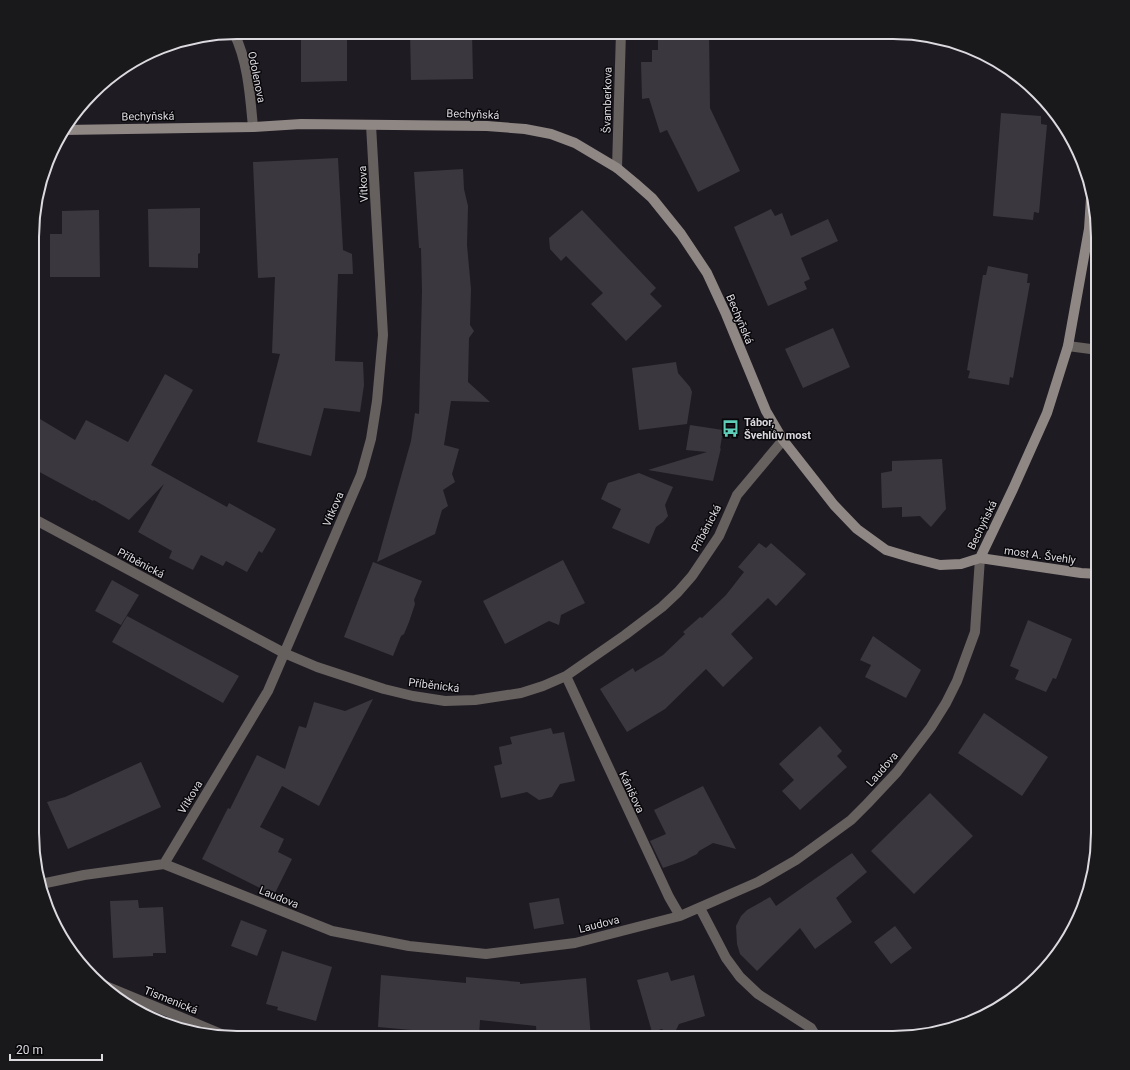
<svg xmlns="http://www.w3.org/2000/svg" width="1130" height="1070" viewBox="0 0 1130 1070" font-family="Roboto,sans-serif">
<rect width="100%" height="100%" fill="#1f1b23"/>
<path fill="#3b373f" d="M301 32H347V81L301 82Z
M410 32H472L473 79 411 80Z
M658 32H709L710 108 740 171 698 192 667 130 660 133 649 98 642 99 641 62H652V50H658Z
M1001 113 1041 116V124L1047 125 1039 213 1034 212 1033 220 993 216Z
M338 158 343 250 352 254 353 274H338L335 361 363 362 364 385 360 412 324 408 311 456 257 442 280 354 272 353 275 277 258 278 253 162Z
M463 169 464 189 468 206 467 245 471 289 470 325 474 331 469 338 468 382 490 402 451 401 444 445 459 449 452 474 455 482 443 490 448 506 442 510 435 534 377 562 411 441 415 413 419 414 422 291 421 248H419L414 172Z
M200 208V253L198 254V268L149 267 148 209Z
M771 209 775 216 782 213 791 236 828 219 838 241 801 258 810 279 804 282 807 289 768 306 734 227Z
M99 210 100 277H50V234H62V211Z
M582 210 656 288 650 294 662 306 626 341 591 304 603 293 566 256 561 261 550 249 549 238Z
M988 266 1028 274 1027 283H1030L1013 378 1010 377 1009 385 968 378 970 371 967 370 983 275H986Z
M833 328 850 367 803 388 785 349Z
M676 362 678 373 690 387 692 392 687 424 639 430 632 368Z
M165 374 193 390 151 465 227 507 229 503 276 529 262 553 259 551 247 572 226 561 223 566 201 555 193 570 169 558 172 551 138 532 164 484 129 520 94 500 93 501 34 469 35 416 75 440 86 420 128 442Z
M690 425 723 430 720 449 721 448 713 481 648 470 707 452 686 450Z
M942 459 946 509 931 527 920 516 902 517V507L882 508 881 473 892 471V461Z
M639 473 673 487 665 505 668 516 663 522 656 527 649 544 612 528 621 509 601 499 608 483Z
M759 543 766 548 771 543 806 574 776 606 768 598 731 634 753 658 723 687 706 669 665 709 627 732 600 689 633 668 635 672 663 655 685 634 683 632 700 617 702 618 726 595 744 572 738 567Z
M563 560 585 603 561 615 559 625 549 621 505 644 483 601Z
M373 562 422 581 414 600 415 604 409 622 404 634 401 636 393 656 344 637Z
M112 580 139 595 121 625 95 611Z
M127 616 239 676 223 703 112 642Z
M1028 620 1072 639 1056 679 1053 678 1046 692 1015 679 1019 670 1010 666Z
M873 636 921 670 906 698 865 677 871 665 860 660Z
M373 699 319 806 282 786 260 827 284 839 278 852 292 859 274 895 202 859 228 808 230 809 257 755 285 769 299 726 306 728 314 702 345 711Z
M984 713 1048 757 1022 796 958 753Z
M820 726 842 751 837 756 847 767 800 810 782 791 794 780 779 764Z
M551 728 553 734 564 732 575 781 560 784 552 797 539 800 527 792 501 798 494 766 502 764 499 747 512 744 510 737Z
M141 762 161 807 68 849 47 802 65 797Z
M703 786 736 849 713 843 699 851 697 854 683 861 663 868 650 841 666 834 654 810Z
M930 793 973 836 914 894 871 851Z
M852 853 867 872 836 898 852 922 815 949 800 928 757 971 740 954 737 944 736 926 741 916 747 910 770 897 776 906Z
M559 898 564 924 534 929 529 903Z
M138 900 139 908 163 907 166 953H153V956L113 958 110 901Z
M241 920 267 930 257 956 231 946Z
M895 926 912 948 891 964 874 942Z
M282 951 332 967 316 1021 277 1010 278 1007 266 1004Z
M668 972 671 981 694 975 705 1016 679 1024 672 1038 662 1029 652 1032 637 980Z
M381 975 466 983V977L520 982V984L586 978 591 1038H537L536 1026 480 1020 479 1036 378 1027Z"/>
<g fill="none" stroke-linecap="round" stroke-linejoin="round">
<path stroke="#66605e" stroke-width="10" d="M234 33C248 62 250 95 253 127
M617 168 621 32
M1068 346 1098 350
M34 519 284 653 317 667 384 689 413 696 445 701 475 700 521 693 543 686 566 676 625 635 662 607 678 592 692 576 719 536 737 495 783 440
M566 676 669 897 680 916
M164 864 268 691 361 475 371 439 377 401 383 335 371 125
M41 884 84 875 164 864 332 931 409 946 486 954 575 943 680 916 758 882 796 860 851 820 867 804 897 772 931 727 946 703 957 681 975 632 980 558
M700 908 726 958 740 977 758 994 811 1028 817 1038
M101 984 231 1038"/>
<path stroke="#8f8784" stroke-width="10" d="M64 130 253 127 301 124 487 126 525 129 551 134 575 143 617 168 635 183 652 198 681 234 707 273 726 314 766 411 783 440 834 505 857 529 886 550 913 558 940 565 961 564 980 558 1013 489 1047 413 1068 346 1089 229 1091 198
M980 558 1081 573 1098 574"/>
</g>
<defs>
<symbol id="bus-bare" viewBox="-9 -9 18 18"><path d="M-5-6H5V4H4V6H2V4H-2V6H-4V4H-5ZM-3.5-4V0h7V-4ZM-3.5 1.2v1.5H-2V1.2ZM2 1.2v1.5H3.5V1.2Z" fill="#5eceb8" stroke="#08070a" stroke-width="2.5" paint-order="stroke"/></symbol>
</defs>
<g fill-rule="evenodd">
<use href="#bus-bare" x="718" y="416" width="25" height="25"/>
</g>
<g text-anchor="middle" stroke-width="3" stroke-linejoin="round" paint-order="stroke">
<g font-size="11" fill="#dcd9df" stroke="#08070a">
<text transform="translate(257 77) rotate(79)" y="4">Odolenova</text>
<text transform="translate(607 100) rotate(-89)" y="4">Švamberkova</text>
<text transform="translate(473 114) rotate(2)" y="4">Bechyňská</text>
<text transform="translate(148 116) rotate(-1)" y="4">Bechyňská</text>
<text transform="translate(363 184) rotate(-93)" y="4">Vítkova</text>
<text transform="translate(740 319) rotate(67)" y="4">Bechyňská</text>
<text transform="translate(333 509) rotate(-67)" y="4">Vítkova</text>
<text transform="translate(982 525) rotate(-64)" y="4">Bechyňská</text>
<text transform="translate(706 528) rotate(-62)" y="4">Příběnická</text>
<text transform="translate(1040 555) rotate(8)" y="4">most A. Švehly</text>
<text transform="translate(141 563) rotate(28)" y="4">Příběnická</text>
<text transform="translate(434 685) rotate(7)" y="4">Příběnická</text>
<text transform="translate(882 769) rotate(-49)" y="4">Laudova</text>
<text transform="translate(632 792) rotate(65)" y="4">Kánišova</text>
<text transform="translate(190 797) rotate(-59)" y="4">Vítkova</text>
<text transform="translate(279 897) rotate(22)" y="4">Laudova</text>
<text transform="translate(599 924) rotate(-14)" y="4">Laudova</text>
<text transform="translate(171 1000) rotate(22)" y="4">Tismenická</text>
</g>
<g font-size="11" font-weight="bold" fill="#dcd9df" stroke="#08070a" text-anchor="start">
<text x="744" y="426">Tábor,<tspan x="744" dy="13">Švehlův most</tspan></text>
</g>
</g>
<path d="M0 0H1130V1070H0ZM237 39H893A198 198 0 0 1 1091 237V833A198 198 0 0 1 893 1031H237A198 198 0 0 1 39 833V237A198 198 0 0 1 237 39Z" fill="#19181b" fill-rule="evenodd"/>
<path fill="none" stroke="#dcd9df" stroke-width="2" d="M237 39H893A198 198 0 0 1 1091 237V833A198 198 0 0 1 893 1031H237A198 198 0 0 1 39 833V237A198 198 0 0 1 237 39Z"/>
<path d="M10 1054v6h92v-6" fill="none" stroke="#dcd9df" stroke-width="2"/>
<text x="16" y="1054" font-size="12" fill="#dcd9df" stroke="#08070a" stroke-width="3" paint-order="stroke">20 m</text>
</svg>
